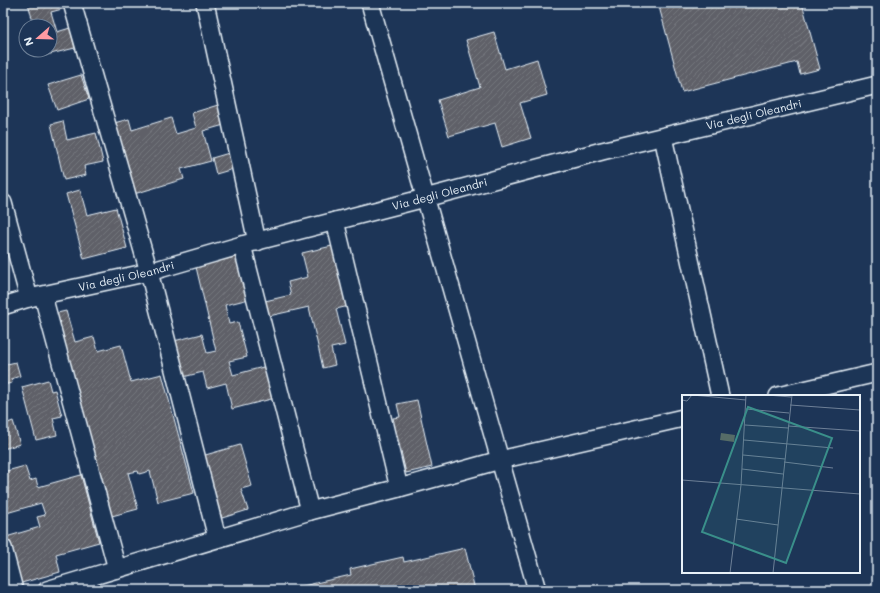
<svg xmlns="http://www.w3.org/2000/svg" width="880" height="593" viewBox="0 0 880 593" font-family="Mali,sans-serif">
<defs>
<pattern id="building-hatch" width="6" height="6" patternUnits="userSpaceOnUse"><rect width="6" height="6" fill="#5e6068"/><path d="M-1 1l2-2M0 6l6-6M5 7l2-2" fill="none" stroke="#75777e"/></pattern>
</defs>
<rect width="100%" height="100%" fill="#1d3557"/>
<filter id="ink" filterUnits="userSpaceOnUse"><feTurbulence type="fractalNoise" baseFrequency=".025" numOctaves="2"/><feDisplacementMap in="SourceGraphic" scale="8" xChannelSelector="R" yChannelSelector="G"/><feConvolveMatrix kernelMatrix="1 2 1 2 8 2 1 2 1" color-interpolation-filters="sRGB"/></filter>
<g filter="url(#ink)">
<path fill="url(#building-hatch)" stroke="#e8f1f8" d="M28 3H65L66 8 51 12 57 32 70 28 75 48 42 56 40 50H50V26H34Z
M658 3H802L820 69 800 74 797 62 682 92Z
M494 32 505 69 537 59 547 95 520 103 531 138 502 147 495 123 449 136 438 100 480 87 466 40Z
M81 75 89 99 57 110 48 85Z
M218 105 224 125 203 131 211 161 181 169 184 179 134 194 114 123 129 119 132 130 171 118 176 134 196 128 192 113Z
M63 121 67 140 96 133 103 162 84 166 86 175 64 180 51 124Z
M229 153 233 169 216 174 212 158Z
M80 190 87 215 116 208 127 248 84 259 66 194Z
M332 246 335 260 338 259 349 306 336 309 345 345 331 348 335 365 323 368 309 307 269 316 265 301 291 295 288 282 308 277 302 253Z
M239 256 249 299 225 305 229 324 238 322 247 357 229 361 233 375 267 366 275 398 232 409 226 383 207 388 203 372 179 378 170 342 202 334 207 353 216 351 196 267Z
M66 311 75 342 94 337 98 351 121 345 131 382 162 374 194 493 158 502 150 471 139 474 138 471 128 473 138 509 108 517 53 314Z
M16 362 20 376 11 379 12 383 3 385V365Z
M48 380 51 391 55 390 62 416 53 418 57 435 36 440 22 387Z
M3 394 7 408 3 409Z
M417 400 432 467 406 473 393 418 400 417 397 404Z
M13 421 20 444 3 449V425Z
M240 445 252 486 241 489 248 510 222 518 202 456Z
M25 466 30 481 36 479 38 487 81 475 99 542 56 554 60 572 18 584 6 537 40 527 37 517 45 515 41 503 3 514V472Z
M465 548 475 590H294V588L351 575 350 569 403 557 404 562Z"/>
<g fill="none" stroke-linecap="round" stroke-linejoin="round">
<defs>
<g id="minor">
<path d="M72 3 149 272 217 538"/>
<path d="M205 3 257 242"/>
<path d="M370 3 537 590"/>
<path d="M663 137 720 396"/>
<path d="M3 203 29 298"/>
<path d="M335 221 399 488"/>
<path d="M242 245 310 511"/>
<path d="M43 296 117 569"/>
<path id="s1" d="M3 306 29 298 149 272 242 245 425 198 602 151 877 85"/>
<path d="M778 396 877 373"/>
<path d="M3 548 14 590"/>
<path d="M47 590 310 511 399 488 500 460 683 418"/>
</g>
</defs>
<use href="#minor" stroke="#e8f1f8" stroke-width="20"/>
<use href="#minor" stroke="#1d3557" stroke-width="17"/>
</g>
</g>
<g text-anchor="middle" stroke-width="3.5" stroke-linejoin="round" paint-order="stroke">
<g font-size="11" fill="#e8f1f8" stroke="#1d3557">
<text dy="4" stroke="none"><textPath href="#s1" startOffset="775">Via degli Oleandri</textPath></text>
<text dy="4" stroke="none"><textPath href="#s1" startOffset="451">Via degli Oleandri</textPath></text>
<text dy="4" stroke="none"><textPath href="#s1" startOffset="127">Via degli Oleandri</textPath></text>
</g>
</g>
<g transform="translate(682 395)">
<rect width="178" height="178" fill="#1d3557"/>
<path d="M39 38 53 40 52 47 38 45Z" fill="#566c67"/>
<path fill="none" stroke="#6e8097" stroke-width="1" d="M85 0 109 2M0 5 5 6 10 0 64 5M108 10 178 15M64 14 107 18M63 30 106 33M106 31 178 36M62 45 151 53M61 60 103 64M102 67 151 73M60 74 101 79M0 85 178 99M54 124 96 130M48 178 59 90 64 0M91 178 110 0"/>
<path fill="#3a8f8a" fill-opacity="0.15" stroke="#3a8f8a" stroke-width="2" d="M66 12 150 43 104 168 20 137Z"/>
<rect width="178" height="178" fill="none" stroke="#e8f1f8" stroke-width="2"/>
</g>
<rect width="880" height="593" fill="none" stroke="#1d3557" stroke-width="16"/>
<rect x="8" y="8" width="864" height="577" fill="none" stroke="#e8f1f8" stroke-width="1.5" filter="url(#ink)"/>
<g transform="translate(38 38) rotate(250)"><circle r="19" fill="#1d3557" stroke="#6e8097"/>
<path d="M0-3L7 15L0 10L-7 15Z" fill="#ff9aa2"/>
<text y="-6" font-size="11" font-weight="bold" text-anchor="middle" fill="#e8f1f8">N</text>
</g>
</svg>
